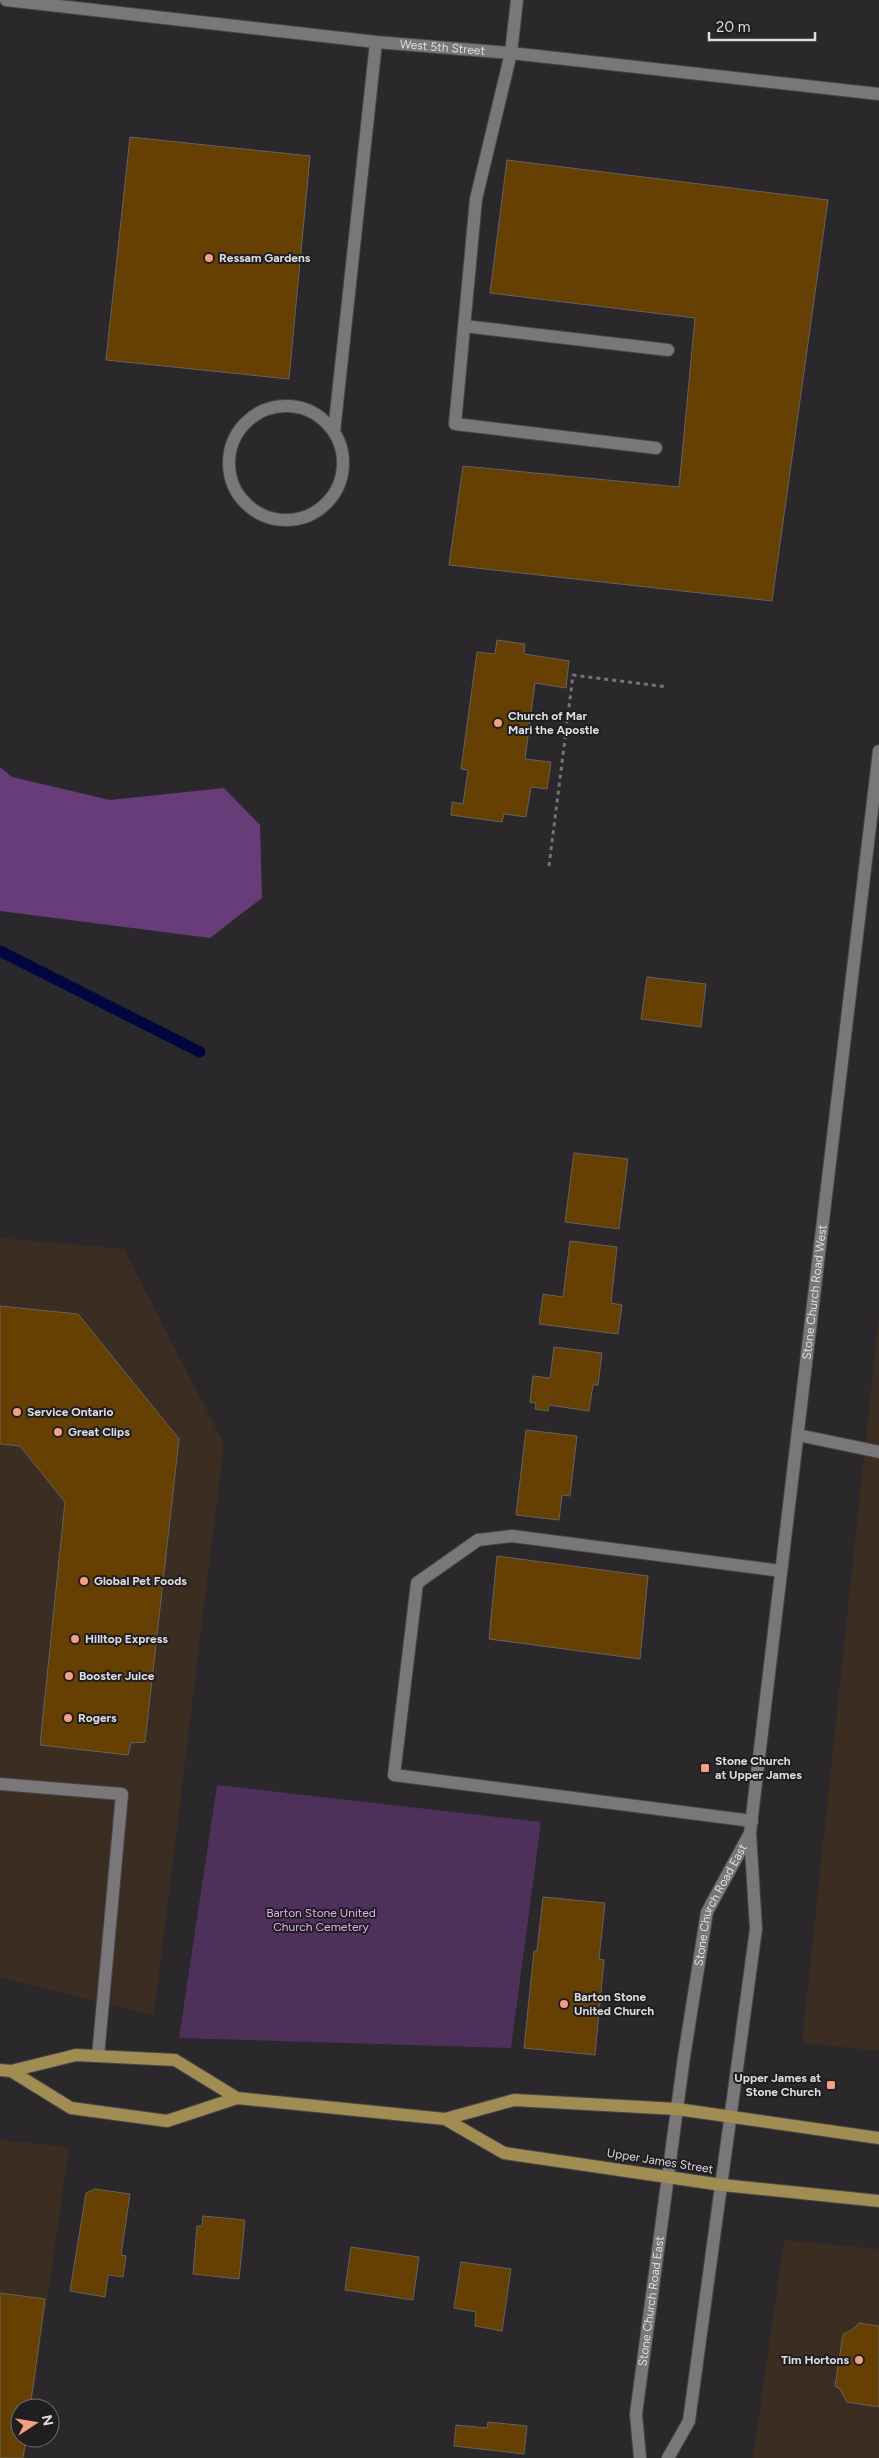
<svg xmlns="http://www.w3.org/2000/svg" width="879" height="2458" viewBox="0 0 879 2458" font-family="Figtree,sans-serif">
<rect width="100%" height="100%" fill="#2a282b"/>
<path fill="#3b2d21" d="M0 1238 124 1249 224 1444 154 2015 0 1978Z
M879 1315V2051L802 2043Z
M0 2140 69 2147 32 2408H20V2438H28L25 2458H0Z
M784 2240 879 2249V2458H753Z"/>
<path fill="#4e315a" d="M217 1785 541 1822 511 2048 179 2038Z"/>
<path fill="#673c79" d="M0 767 12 777 110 800 224 788 260 825 262 898 210 938 0 911Z"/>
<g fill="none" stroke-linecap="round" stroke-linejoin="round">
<path stroke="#000640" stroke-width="11" d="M0 951 200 1052"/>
</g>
<path fill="#663f02" stroke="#65625f" d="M130 137 310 156 289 379 106 360Z
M507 160 828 200 772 601 449 565 463 466 679 487 695 318 490 293Z
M497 640 525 644 524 654 569 661 566 688 535 683 525 759 551 762 547 789 531 787 526 817 504 814 502 822 451 815 452 802 463 804 468 770 461 769 477 652 495 654Z
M647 977 706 984 701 1027 641 1019Z
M574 1153 628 1159 619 1229 565 1222Z
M570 1241 617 1247 611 1303 622 1305 618 1334 539 1324 543 1294 563 1297Z
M0 1306 78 1314 179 1439 145 1742 131 1743 128 1755 40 1745 65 1502 20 1446 0 1444Z
M554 1347 602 1353 598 1385H593L589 1411 549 1405 548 1411 535 1409 536 1403 530 1402 533 1376 550 1378Z
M526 1430 577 1436 570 1496 562 1495 559 1520 516 1515Z
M497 1556 648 1576 640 1659 489 1639Z
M543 1897 605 1903 599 1959 604 1960 595 2055 524 2048 534 1951H537Z
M95 2189 130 2194 121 2255 126 2256 123 2277 108 2275 105 2297 70 2291 86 2193Z
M203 2216 245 2220 239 2279 193 2274 197 2226H202Z
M351 2247 419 2257 413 2300 345 2290Z
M461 2262 511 2269 502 2331 475 2326 476 2312 454 2308Z
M0 2293 45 2299 30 2408H20V2438H26L23 2458H0Z
M859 2323 879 2326V2407L847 2402 840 2389 835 2386 843 2334 852 2330Z
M488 2422 527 2426 524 2454 454 2446 456 2425 487 2428Z"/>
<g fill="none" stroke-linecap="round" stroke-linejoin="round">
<defs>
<path id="service" d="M517 0 511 53 476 199 455 424 656 448
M464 326 668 350
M229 463a57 57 0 1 1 114 0a57 57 0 1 1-114 0Z
M334 432 376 42
M798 1435 879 1452
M0 1784 122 1794 98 2056
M752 1821 394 1775 417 1583 478 1540 512 1536 781 1571"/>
<g id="tertiary">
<path id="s1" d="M6 0 376 42 511 53 879 94"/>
</g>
<g id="secondary">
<path id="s2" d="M640 2458 636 2414 684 2057 707 1912 750 1833"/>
<path id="s3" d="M668 2458 689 2421 756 1929 750 1833 879 751"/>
</g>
<path id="primary" d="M0 2070 11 2071 76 2055 175 2060 237 2098
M11 2071 71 2108 167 2121 237 2098 445 2119 514 2100 677 2109 879 2138
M445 2119 504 2153 722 2185 879 2201"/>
</defs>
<use href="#service" stroke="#474648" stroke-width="14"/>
<use href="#tertiary" stroke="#474648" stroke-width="14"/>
<use href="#secondary" stroke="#474648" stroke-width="14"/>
<use href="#primary" stroke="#474648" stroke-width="14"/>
<path stroke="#747375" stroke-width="3" stroke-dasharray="4 4" stroke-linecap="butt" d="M549 866 573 675 667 687"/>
<use href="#service" stroke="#79777a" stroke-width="12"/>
<use href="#tertiary" stroke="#79777a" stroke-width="12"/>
<use href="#secondary" stroke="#79777a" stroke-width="12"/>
<use href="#primary" stroke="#a18d51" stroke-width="12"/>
</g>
<g fill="#f2a080" stroke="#201e21" stroke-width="2">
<circle cx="209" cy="258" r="5"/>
<circle cx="498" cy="723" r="5"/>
<circle cx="17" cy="1412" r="5"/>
<circle cx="58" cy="1432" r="5"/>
<circle cx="84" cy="1581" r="5"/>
<circle cx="75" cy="1639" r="5"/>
<circle cx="69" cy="1676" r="5"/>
<circle cx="68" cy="1718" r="5"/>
<rect x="700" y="1763" width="10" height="10" rx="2.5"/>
<circle cx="564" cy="2004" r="5"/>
<rect x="826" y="2080" width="10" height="10" rx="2.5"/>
<circle cx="859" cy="2360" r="5"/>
</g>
<g text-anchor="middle" stroke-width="4" stroke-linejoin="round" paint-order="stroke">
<g font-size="12" fill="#dedddf" stroke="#201e21">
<text dy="4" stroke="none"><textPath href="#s1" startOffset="439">West 5th Street</textPath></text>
<text dy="4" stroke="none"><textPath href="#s3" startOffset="1180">Stone Church Road West</textPath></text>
<text dy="4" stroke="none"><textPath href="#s2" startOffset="562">Stone Church Road East</textPath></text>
<text transform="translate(660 2161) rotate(9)" y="4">Upper James Street</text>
<text dy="4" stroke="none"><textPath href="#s2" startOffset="158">Stone Church Road East</textPath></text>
</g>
<g font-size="12" font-weight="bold" fill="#dedddf" stroke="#201e21" text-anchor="start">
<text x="219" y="262">Ressam Gardens</text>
<text x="508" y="720">Church of Mar<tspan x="508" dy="14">Mari the Apostle</tspan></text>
<text x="27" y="1416">Service Ontario</text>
<text x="68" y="1436">Great Clips</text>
<text x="94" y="1585">Global Pet Foods</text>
<text x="85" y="1643">Hilltop Express</text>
<text x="79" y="1680">Booster Juice</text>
<text x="78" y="1722">Rogers</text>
<text x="715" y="1765">Stone Church<tspan x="715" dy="14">at Upper James</tspan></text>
<text x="574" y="2001">Barton Stone<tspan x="574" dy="14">United Church</tspan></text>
<text x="821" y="2082" text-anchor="end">Upper James at<tspan x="821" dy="14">Stone Church</tspan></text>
<text x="849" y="2364" text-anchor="end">Tim Hortons</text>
</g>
<g font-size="12" fill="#e0aef5" stroke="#201e21">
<text x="321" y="1917">Barton Stone United<tspan x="321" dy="14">Church Cemetery</tspan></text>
</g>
</g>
<g transform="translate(35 2423) rotate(78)"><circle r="24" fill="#201e21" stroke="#6c6a6d"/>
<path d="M0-4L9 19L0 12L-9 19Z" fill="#f2a080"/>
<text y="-8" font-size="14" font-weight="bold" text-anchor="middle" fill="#dedddf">N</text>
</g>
<path d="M709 32v8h106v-8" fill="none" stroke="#dedddf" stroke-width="2.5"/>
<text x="716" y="32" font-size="15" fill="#dedddf" stroke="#201e21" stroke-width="4" paint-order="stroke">20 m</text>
</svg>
